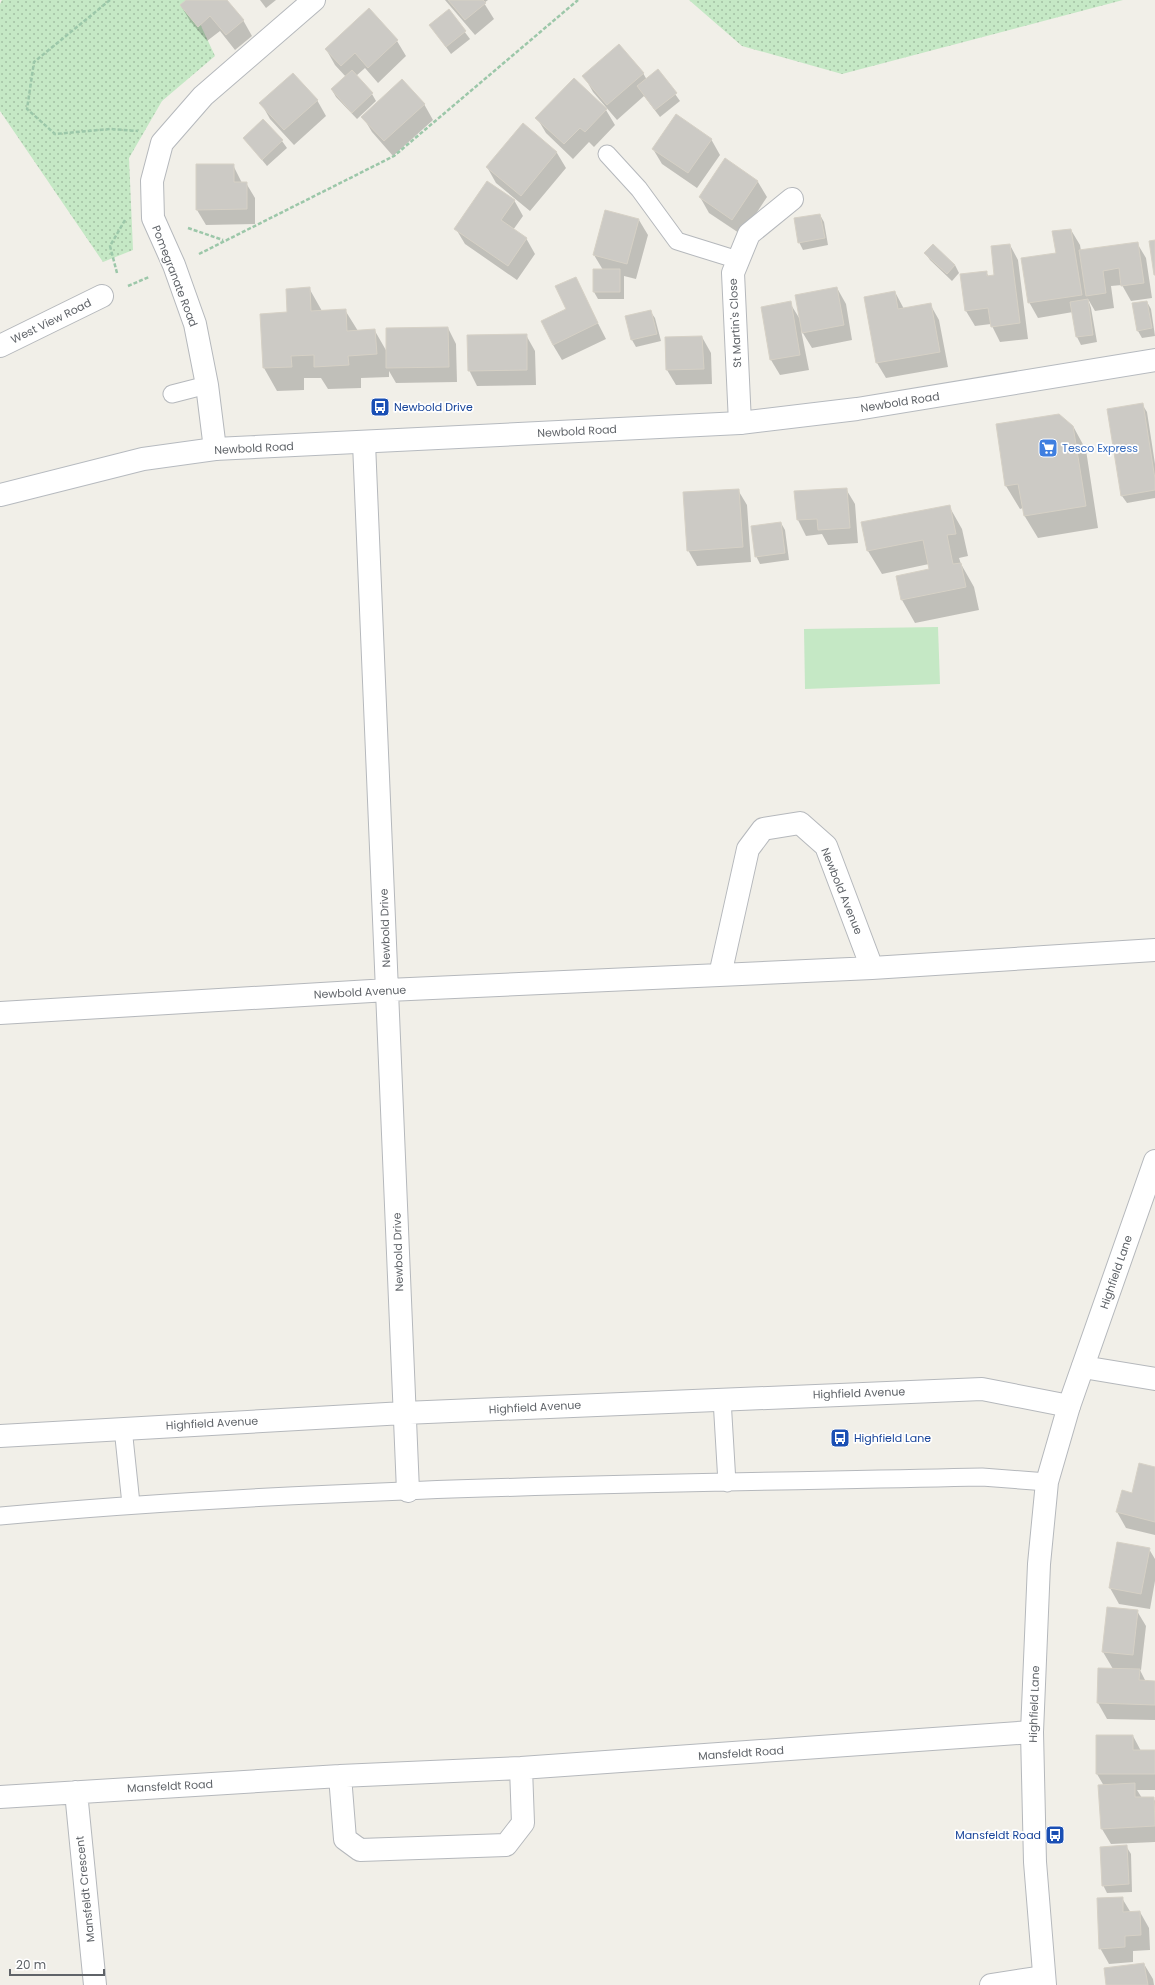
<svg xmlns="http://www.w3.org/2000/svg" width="1155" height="1985" viewBox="0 0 1155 1985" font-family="Poppins,sans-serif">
<defs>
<pattern id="grass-dots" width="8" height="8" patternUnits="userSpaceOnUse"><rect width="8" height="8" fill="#c5e8c5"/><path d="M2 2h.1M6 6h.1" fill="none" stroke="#a3c0a4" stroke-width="1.8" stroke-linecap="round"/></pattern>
</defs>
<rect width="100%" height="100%" fill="#f1efe8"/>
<path fill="url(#grass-dots)" d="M2 0H189L215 56 162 101 129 158 133 250 103 262 0 111V4Z
M689 0H1123L842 74 742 46Z"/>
<path fill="#c5e8c5" d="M938 627 940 684 805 689 804 629Z"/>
<path fill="#0003" d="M188 0H226L243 20 252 36 235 50 220 31 207 41 190 21 181 6Z
M260 0H276L266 8Z
M445 0H488L484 3 494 19 475 35Z
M369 10 397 41 406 56 378 83 365 68 356 76 372 94 376 101 357 119 336 97 332 90 346 77 335 65 326 49Z
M449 11 470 39 451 54 430 25Z
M658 70 680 101 660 117 644 96 617 120 593 92 584 76 643 73 647 80Z
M317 100 326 116 294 145 270 119 261 103Z
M424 104 433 120 393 156 372 132 363 117Z
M606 110 615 125 594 147 589 142 573 159 546 133 537 118Z
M263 120 282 141 287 148 267 166 244 138Z
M523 125 557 153 566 168 530 211 496 183 487 167Z
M711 139 720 155 697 188 662 164 653 149Z
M726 160 758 182 767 197 742 235 709 213 700 197Z
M233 165 242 183H246L255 198V224L206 225 197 210Z
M514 200 523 216 513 230 526 238 535 254 517 280 465 244 456 229Z
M820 215 824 222 828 245 803 250 799 242Z
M639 220 648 235 636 279 624 276V299H598L594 292 603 270 594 255Z
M1071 230 1080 245 1081 251 1137 243 1146 258 1152 298 1131 301 1122 285 1111 286 1114 308 1095 311 1088 299 1091 308 1097 342 1081 345 1077 337 1073 312 1038 318 1029 302Z
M1010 245 1018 260 1028 339 1000 342 991 324 975 326 966 311 986 272 989 277 995 276Z
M925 253 955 265 959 273 952 281 930 260Z
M575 278 606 339 562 360 553 345 568 309Z
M309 288 322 311 345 310 358 331H375L387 352 448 328 456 344 457 382 396 383 389 371V377L361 378V388L328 389 321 378H304V390L277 391 264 368 261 315 288 313Z
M837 288 846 304 852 340 812 348 801 330 809 370 780 375 771 360 790 303 801 321Z
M895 292 904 309 930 304 939 320 948 367 886 378 877 363Z
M1147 302 1151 309 1155 336 1142 338 1138 331Z
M650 311 655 318 661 341 636 347 632 340 626 316Z
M526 335 535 351 536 385 477 386 469 370Z
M702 337 711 353 712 384 676 385 667 370Z
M1142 404 1147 412 1155 464V498L1127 503 1122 496Z
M997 425 1073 426 1086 450 1098 528 1038 538 1024 515 1023 508 1020 509 1006 486Z
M846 489 855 504 858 543 828 545 822 534 806 536 798 520 795 492Z
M738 490 747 505 751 562 697 566 688 550Z
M949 506 962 529 968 556 959 558 961 564 974 587 979 610 915 623 902 600 930 570 929 564 882 574 868 551 863 523Z
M781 523 785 530 789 560 760 564 756 556Z
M1155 1468V1535L1126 1528 1117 1512Z
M1149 1549 1155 1559V1581L1150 1609 1119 1604 1110 1588Z
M1137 1611 1146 1626 1141 1670H1140L1146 1682H1155V1720L1107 1719 1098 1703 1099 1669H1113L1103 1652Z
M1097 1736H1133L1141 1751H1155V1790H1137L1142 1798H1153L1155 1801V1842L1111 1844 1102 1829 1104 1786 1097 1774Z
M1126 1846 1131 1854 1132 1892 1107 1893 1103 1885Z
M1122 1898 1131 1913 1140 1912 1149 1928 1150 1950 1133 1951V1962L1109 1964 1100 1948Z
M1144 1964 1153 1979 1154 1985H1107Z"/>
<path fill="#cccac5" stroke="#d6d1c6" d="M186 0H227L244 20 226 35 210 16 198 27 180 5Z
M448 0H483L486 3 465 20Z
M369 8 398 40 368 68 355 53 341 66 325 49Z
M449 9 466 31 446 47 429 25Z
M619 44 644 73 607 105 582 76Z
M658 69 677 93 655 110 637 86Z
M352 70 373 93 352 113 331 89Z
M293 73 318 100 284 130 259 103Z
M574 78 607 109 585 132 580 128 564 144 535 118Z
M402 79 425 104 384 141 361 117Z
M676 114 712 139 688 173 652 149Z
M263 119 283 140 262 160 243 138Z
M523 123 557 152 521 196 486 167Z
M725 158 758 181 732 220 699 197Z
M196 164H234V182H247V209L196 210Z
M487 181 515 200 501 220 527 238 508 266 454 229Z
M605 210 639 219 627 264 593 255Z
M820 214 825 238 798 243 794 218Z
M1071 229 1082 295 1028 303 1021 258 1056 253 1052 231Z
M1155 240V275H1154L1149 241Z
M1138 242 1144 283 1121 286 1119 268 1103 271 1106 293 1086 296 1079 250Z
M933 244 955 265 947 274 924 253Z
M1010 244 1020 323 991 327 988 308 965 311 960 274 987 271V276L994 275 991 246Z
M593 269H620V292H593Z
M576 277 598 323 553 345 541 321 566 309 555 286Z
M310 287 311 311 346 309 347 331 375 329 377 354 348 356 349 365 314 367V355L291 356 292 367 263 368 260 314 287 312 286 289Z
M837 287 844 325 802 333 795 295Z
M895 291 898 309 931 303 940 352 876 363 864 297Z
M1088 299 1093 335 1076 337 1070 302Z
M791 301 800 355 770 360 761 307Z
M1147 301 1152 328 1137 331 1132 303Z
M651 310 657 334 631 340 625 316Z
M448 327 449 367 386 368V328Z
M527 334V370L468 371 467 335Z
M702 336 704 369 666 370 665 337Z
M1143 403 1155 479V490L1121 496 1107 409Z
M1059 414 1073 426 1086 506 1024 516 1018 484 1005 486 996 424Z
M847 488 850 528 818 530 817 519 797 520 794 491Z
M739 489 743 547 687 551 683 492Z
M950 505 956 534 947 535 953 564 961 563 966 587 901 600 896 576 929 569 923 540 867 551 861 522Z
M781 522 785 553 755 557 751 526Z
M1139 1463 1155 1467V1522L1116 1512 1122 1490 1132 1493Z
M1117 1542 1150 1548 1141 1594 1109 1588Z
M1107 1607 1138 1610 1133 1655 1102 1652Z
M1098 1668 1140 1669 1139 1680 1155 1681V1705L1097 1703Z
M1096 1735H1133V1750H1155V1774H1096Z
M1135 1783V1797H1154L1155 1826 1101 1829 1098 1785Z
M1127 1845 1129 1884 1102 1886 1100 1847Z
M1123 1897V1912L1140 1911 1141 1935 1125 1936V1947L1099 1949 1097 1898Z
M1144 1963 1148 1985H1106L1104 1968Z"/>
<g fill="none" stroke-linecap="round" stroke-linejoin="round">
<defs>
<path id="service" d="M607 154 639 189 677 241 738 260
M172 394 207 385
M722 1399 727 1483
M123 1428 131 1504
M0 1516C326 1486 655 1484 982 1477L1047 1482"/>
<path id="minor" d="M0 346 102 296
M740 423 733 273 749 234 792 199
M364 443 408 1491
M215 449 207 385 195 324 174 265 153 218 152 181 162 143 203 96 314 0
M720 975 748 849 763 829 800 823 826 846 872 968
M0 1013 388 990 872 968 1155 950
M1083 1367 1155 1379
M0 1436 404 1413 982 1389 1069 1406
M340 1776 345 1839 360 1850 506 1845 523 1823 521 1768
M76 1792 95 1985
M0 1797 340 1776 521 1768 1032 1732
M991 1985 1043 1977"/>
<path id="tertiary" d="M1045 1985 1035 1862 1032 1732 1039 1564 1047 1482 1069 1406 1155 1161"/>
<path id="secondary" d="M0 495 143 459 215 449 740 423 857 409 1155 360"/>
</defs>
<use href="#service" stroke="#b5b8bc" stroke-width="19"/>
<use href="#minor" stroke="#b5b8bc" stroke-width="24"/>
<use href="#tertiary" stroke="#b5b8bc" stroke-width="24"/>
<use href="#secondary" stroke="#b6babf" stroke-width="24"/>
<path stroke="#9cc7a9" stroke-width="2.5" stroke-dasharray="4 2" stroke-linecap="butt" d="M110 0 34 62 27 109 55 134 110 129 138 131
M188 228 223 240
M199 254 394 156 578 0
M117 273 110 246 125 220
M128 286 149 277"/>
<use href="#service" stroke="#fff" stroke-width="17"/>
<use href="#minor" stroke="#fff" stroke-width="22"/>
<use href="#tertiary" stroke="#fff" stroke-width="22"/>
<use href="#secondary" stroke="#fff" stroke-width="22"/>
</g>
<defs>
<symbol id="bus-square" viewBox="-11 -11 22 22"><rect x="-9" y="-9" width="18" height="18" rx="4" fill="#1a4fb4" stroke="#fff"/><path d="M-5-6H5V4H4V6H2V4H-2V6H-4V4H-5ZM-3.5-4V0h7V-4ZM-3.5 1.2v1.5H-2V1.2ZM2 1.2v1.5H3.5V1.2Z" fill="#fff"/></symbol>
<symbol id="supermarket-square" viewBox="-11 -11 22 22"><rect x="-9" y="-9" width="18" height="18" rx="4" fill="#3f7fe0" stroke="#fff"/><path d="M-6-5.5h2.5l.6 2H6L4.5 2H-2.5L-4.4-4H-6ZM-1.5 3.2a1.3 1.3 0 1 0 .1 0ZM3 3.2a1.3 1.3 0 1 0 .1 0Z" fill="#fff"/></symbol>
</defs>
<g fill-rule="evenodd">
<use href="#bus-square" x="369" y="396" width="22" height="22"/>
<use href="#supermarket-square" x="1037" y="437" width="22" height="22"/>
<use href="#bus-square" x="829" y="1427" width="22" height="22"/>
<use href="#bus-square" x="1044" y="1824" width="22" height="22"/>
</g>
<g text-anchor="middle" stroke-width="3.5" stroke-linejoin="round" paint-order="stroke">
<g font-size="11" fill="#5f6368" stroke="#fff">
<text transform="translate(175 276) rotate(69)" y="4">Pomegranate Road</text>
<text transform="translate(51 321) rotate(-26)" y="4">West View Road</text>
<text transform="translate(735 323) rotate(-93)" y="4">St Martin's Close</text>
<text transform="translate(900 402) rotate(-9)" y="4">Newbold Road</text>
<text transform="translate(577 431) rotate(-3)" y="4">Newbold Road</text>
<text transform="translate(254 448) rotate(-3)" y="4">Newbold Road</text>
<text transform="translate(842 891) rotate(68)" y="4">Newbold Avenue</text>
<text transform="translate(385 928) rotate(-92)" y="4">Newbold Drive</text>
<text transform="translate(360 992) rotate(-3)" y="4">Newbold Avenue</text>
<text transform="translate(398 1252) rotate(-92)" y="4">Newbold Drive</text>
<text transform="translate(1116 1272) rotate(-71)" y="4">Highfield Lane</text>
<text transform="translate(859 1393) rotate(-2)" y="4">Highfield Avenue</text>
<text transform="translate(535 1407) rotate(-3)" y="4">Highfield Avenue</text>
<text transform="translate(212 1423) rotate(-3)" y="4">Highfield Avenue</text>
<text transform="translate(1034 1704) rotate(-88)" y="4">Highfield Lane</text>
<text transform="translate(741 1753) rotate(-4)" y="4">Mansfeldt Road</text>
<text transform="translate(170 1786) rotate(-3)" y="4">Mansfeldt Road</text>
<text transform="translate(85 1889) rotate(-96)" y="4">Mansfeldt Crescent</text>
</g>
<g font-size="11" fill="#164399" stroke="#fff" text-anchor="start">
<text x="394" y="411">Newbold Drive</text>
<text x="854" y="1442">Highfield Lane</text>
<text x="1041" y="1839" text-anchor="end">Mansfeldt Road</text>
</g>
<g font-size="11" fill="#366cbe" stroke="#fff" text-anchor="start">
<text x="1062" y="452">Tesco Express</text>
</g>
</g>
<path d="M10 1969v6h94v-6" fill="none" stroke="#5f6368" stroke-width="2"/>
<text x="16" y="1969" font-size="12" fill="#5f6368" stroke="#ffffff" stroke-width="3" paint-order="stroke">20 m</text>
</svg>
